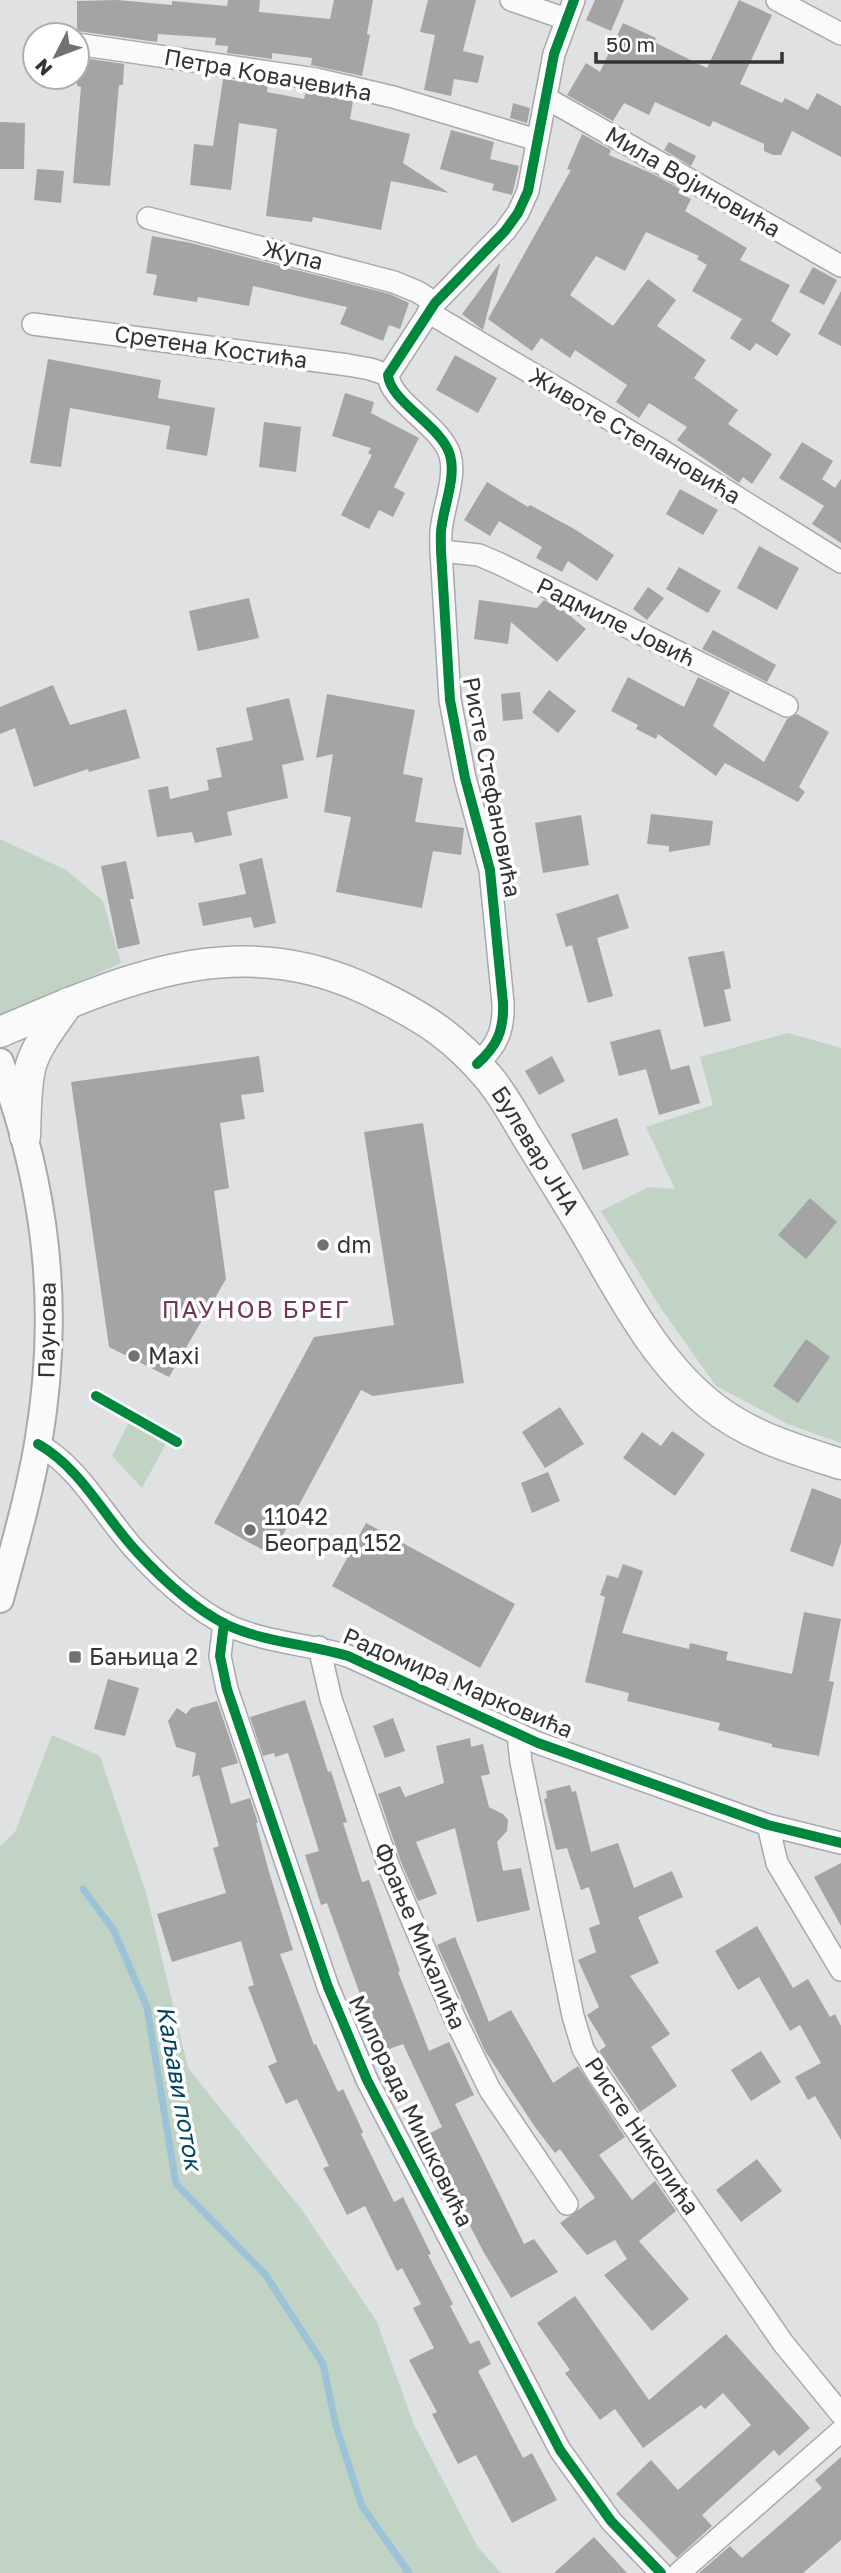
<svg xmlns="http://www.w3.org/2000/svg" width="841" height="2573" viewBox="0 0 841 2573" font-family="'Golos Text',sans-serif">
<rect width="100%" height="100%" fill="#dfe1e3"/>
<path fill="#c0d3c5" d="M0 839 66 870 103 901 121 963 0 1016Z
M788 1033 841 1048V1443L788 1424 716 1386 660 1307 601 1211 649 1187 675 1189 646 1127 713 1105 700 1057Z
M131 1418 168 1440 142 1488 112 1456Z
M52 1735 100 1756 147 1896 188 2068 302 2210 377 2322 414 2425 477 2546 501 2573H0V1846L15 1832Z"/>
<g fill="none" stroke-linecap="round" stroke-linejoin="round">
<path stroke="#9cc2d7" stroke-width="7" d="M83 1889 113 1929 147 2007 176 2184 265 2274 323 2364 336 2426 362 2506 409 2573"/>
</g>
<path fill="#a4a4a5" d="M117 0 172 5V1L227 6 228 0H260L259 12 330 19 334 0H373L367 34 370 35 362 76 311 65 312 58 272 53V59L227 53 228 46 215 45 216 38 158 34 157 42 77 31V1Z
M428 0H476L463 51 484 56 478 83 454 79 451 96 424 90 435 35 420 32Z
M595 0H624L611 31 586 20Z
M739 0 772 15 740 84 782 103 785 98 808 110 817 93 841 106V157L792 131 781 155H773L764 151V144L713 121 710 127 655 102 649 115 624 103 613 121 567 95 586 63 600 72 623 23 656 38 654 42 707 68Z
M77 57 124 64 123 85H119L110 186 73 183 81 87 77 86Z
M223 79 268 85 267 92 304 99 306 91 353 101 350 119 410 134 403 163 449 193 391 181 381 230 313 217 312 222 266 216 277 129 239 123 231 190 190 185 194 144 213 146Z
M513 103 530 108 527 123 510 118Z
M0 122 25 123 24 169H0Z
M451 130 494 142 490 159 519 166 512 195 492 190 494 184 440 169Z
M582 134 611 150 609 155 653 174 680 189 678 193 691 199 685 211 747 248 740 260 790 285 771 321 791 334 777 356 756 343 750 351 730 338 742 319 692 291 707 265 697 259 699 256 646 232 625 271 596 256 570 295 613 326 648 279 676 300 657 326 706 360 694 378 738 410 728 424 772 454 752 484 743 477 739 483 677 440 687 427 649 403 639 418 616 402 627 385 575 350 570 358 541 338 532 351 488 319 571 170 567 169Z
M669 142 696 156 691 166 664 150Z
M37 169 64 171 61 203 34 200Z
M152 236 191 243 390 294 409 303 400 329 389 325 383 341 340 324 347 307 253 286 249 306 198 297 197 302 153 295 157 275 146 273Z
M499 264H500L483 330 462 314Z
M813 267 837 280 824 305 799 292Z
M841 291V346L818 334Z
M455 355 497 378 478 413 436 390Z
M48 359 161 380 158 398 215 408 207 456 166 449 170 426 70 408 61 467 30 463Z
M345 393 374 402 371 413 419 438 394 487 405 493 393 517 379 510 369 529 341 515 372 455 368 453 371 448 332 436Z
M264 422 301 427 296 472 259 467Z
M802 442 833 461 822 479 835 488 841 479V543L812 524 824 506 779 478Z
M487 482 528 507 530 505 576 530 614 555 597 581 568 561 562 572 536 558 542 547 499 521 490 536 464 520Z
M680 489 718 510 703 535 666 514Z
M759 546 799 568 777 610 737 588Z
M679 567 721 591 708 613 666 589Z
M648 587 664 598 647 620 633 609Z
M249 598 259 638 198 651 189 611Z
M479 600 537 608 544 600 563 610 586 629 557 662 511 622 508 644 474 639Z
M713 630 776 665 767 682 702 649Z
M628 677 684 707 698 677 730 692 713 726 764 762 787 719 797 714 829 732 799 787 805 792 798 802 725 763 716 776 658 734 656 739 636 729 638 725 611 711Z
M53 685 70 725 126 709 140 758 89 772 88 769 34 787 15 728 0 734V707Z
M549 690 576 711 558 733 532 712Z
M520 692 523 719 503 721 501 694Z
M327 694 415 710 403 774 423 778 415 822 464 828 461 855 433 851 422 908 336 892 351 817 324 812 333 754 316 758Z
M289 698 304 760 282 765 288 798 227 812 232 835 195 843 192 832 157 837 148 790 168 786 170 799 209 790 207 780 222 777 216 748 253 740 246 708Z
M651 814 713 821 710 845 669 852V846L647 844Z
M581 815 589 865 543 873 535 823Z
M262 858 276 923 254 928 251 917 203 926 198 903 246 894 239 864Z
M126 861 134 899H130L140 944 118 949 101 866Z
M618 894 629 928 597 938 613 996 588 1003 572 945 566 947 556 914Z
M724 951 731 988 724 990 731 1021 704 1027 688 957Z
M660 1029 671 1070 689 1065 700 1103 659 1115 646 1069 619 1076 610 1042Z
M259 1056 264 1092 241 1095 245 1119 220 1123 229 1188 214 1191 226 1279 169 1377 109 1347 71 1082Z
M552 1056 565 1081 539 1095 525 1071Z
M617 1118 629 1155 583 1170 571 1134Z
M423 1123 464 1383 373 1396 361 1390 272 1555 214 1523 314 1337 394 1325 364 1132Z
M810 1198 837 1222 806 1259 778 1235Z
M806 1339 830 1357 798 1403 773 1386Z
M560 1407 584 1444 545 1468 522 1432Z
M672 1431 705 1454 675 1496 623 1458 642 1432 661 1446Z
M548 1472 560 1501 532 1513 521 1483Z
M812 1488 841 1499V1543L833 1567 790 1551Z
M366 1523 515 1604 480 1668 332 1586Z
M623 1564 643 1571 622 1633 689 1649 690 1643 728 1652 726 1660 792 1674 804 1612 841 1619 829 1681 834 1682 819 1756 772 1747V1744L718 1730 720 1723 627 1701 629 1693 585 1682 605 1597 600 1595 607 1575 618 1578Z
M108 1679 139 1688 125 1736 94 1729Z
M305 1700 328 1772 331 1771 347 1822 343 1823 362 1882 369 1880 400 1971 398 1972 429 2051 449 2042 474 2095 455 2104 524 2244 534 2239 558 2272 511 2298 483 2251 452 2191 450 2192 424 2136 442 2127 403 2044 381 2052 327 1903 321 1905 305 1855 319 1851 288 1753 275 1757 274 1753 263 1756 250 1717Z
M217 1701 238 1763 221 1768 231 1804 250 1798 258 1823H256L269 1872 293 1950 280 1954 314 2045 316 2044 338 2092 343 2089 363 2132 361 2134 394 2202 403 2197 431 2254 428 2255 453 2304 450 2306 470 2344 479 2340 491 2364 478 2371 523 2458 532 2453 557 2500 512 2523 476 2455 458 2464 432 2414 437 2412 409 2360 434 2348 413 2308 421 2304 402 2268 397 2271 365 2206 347 2215 323 2168 329 2166 297 2099 286 2104 268 2066 277 2062 248 1987 254 1985 241 1941 172 1962 157 1914 226 1893 213 1848 219 1846 199 1775 192 1777 196 1753 176 1747 168 1721 177 1708 186 1714 191 1708Z
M393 1718 405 1751 385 1758 373 1726Z
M470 1738 471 1747 483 1744 490 1774 481 1776 489 1807 503 1814 508 1820 507 1831 497 1842 503 1871 521 1868 530 1910 477 1922 455 1828 416 1842 437 1894 418 1901 401 1862 378 1794 400 1786 405 1797 444 1783 436 1746Z
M570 1785 572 1792 576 1791 591 1852 618 1843 634 1888 672 1871 683 1897 638 1917 659 1963 630 1976 670 2034 651 2047 677 2086 640 2112 599 2051 606 2046 587 2015 599 2007 578 1960 596 1952 589 1928 600 1924 589 1887 581 1890 567 1848 556 1850 544 1799 547 1798 546 1791Z
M841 1863V1926L814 1877Z
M757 1926 793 1988 808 1979 830 2017 835 2014 841 2026V2140L815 2096 808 2100 795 2077 821 2063 800 2025 790 2031 759 1977 738 1990 715 1951Z
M455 1937 489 2022 511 2010 553 2083 578 2066 625 2137 599 2155 632 2200 655 2181 676 2211 639 2241 689 2299 652 2331 604 2275 627 2259 615 2240 587 2255 560 2223 595 2198 560 2149 555 2153 535 2127 485 2051 437 1945Z
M761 2051 781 2082 751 2101 731 2070Z
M757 2159 782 2191 741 2222 716 2190Z
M575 2296 649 2400 726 2334 810 2428 779 2456 774 2450 702 2515 712 2526 677 2558 616 2494 651 2460 678 2490 751 2425 723 2393 705 2409 701 2405 643 2448 615 2409 600 2420 565 2373 570 2370 537 2323Z
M841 2457V2540L803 2573H699L730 2546 742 2558 822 2488 815 2480Z
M594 2537 627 2573H554Z"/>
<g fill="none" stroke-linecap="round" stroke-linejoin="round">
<defs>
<path id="minor" d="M511 0 566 19
M777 0 841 34
M77 44 316 79 393 97 537 140
M546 98 841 266
M148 218 394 282 418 292 435 303
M428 312 658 448 841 562
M33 324 348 365 370 369 388 375
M441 551 479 555 500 564 787 706
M477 1064C497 1046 504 1031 503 1003L490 870 465 778 450 700 441 551C441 542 440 533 442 524 445 503 456 476 450 455 441 425 390 402 388 375L435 303 505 231 518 213 528 191 554 54 574 0
M38 1444C82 1469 104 1517 138 1553 163 1580 192 1607 225 1624 262 1642 308 1644 348 1656L538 1743 768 1825 841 1843
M224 1623 220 1656 227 1689 328 1987 367 2080 560 2450 611 2521 661 2573
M319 1647 331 1699 389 1867 455 2019 490 2090 567 2204
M518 1735 521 1762 573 2016 583 2049 597 2073 783 2343 841 2414
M768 1825 777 1863 841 1970
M679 2573 841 2431"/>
<path id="tertiary" d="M0 1062C47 1187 61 1311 38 1444 29 1496 14 1547 0 1599"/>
<g id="secondary">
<path id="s1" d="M0 1032C131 976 244 925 382 997 428 1020 455 1038 489 1078 504 1096 515 1117 527 1137 544 1164 561 1192 578 1220 617 1284 650 1356 709 1404 748 1436 794 1449 841 1464"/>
<path d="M25 1136C26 1113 25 1087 31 1065 38 1042 56 1022 68 1003"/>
</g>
</defs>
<use href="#minor" stroke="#a7a9aa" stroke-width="24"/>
<use href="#tertiary" stroke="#a7a9aa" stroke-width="30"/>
<use href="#secondary" stroke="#a7a9aa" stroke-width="33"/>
<use href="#minor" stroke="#fafafb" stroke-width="21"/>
<use href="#tertiary" stroke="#fafafb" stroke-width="26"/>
<use href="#secondary" stroke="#fafafb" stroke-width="30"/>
<defs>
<path id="cycleway" d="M477 1064C497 1046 504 1031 503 1003L490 870 465 778 450 700 441 551C441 542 440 533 442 524 445 503 456 476 450 455 441 425 390 402 388 375L435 303 505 231 518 213 528 191 554 54 574 0
M96 1396 177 1442
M38 1444C82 1469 104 1517 138 1553 163 1580 192 1607 225 1624 262 1642 308 1644 348 1656L538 1743 768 1825 841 1843
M224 1623 220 1656 227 1689 328 1987 367 2080 560 2450 611 2521 661 2573"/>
</defs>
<use href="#cycleway" stroke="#fff" stroke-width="15"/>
<use href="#cycleway" stroke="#00873e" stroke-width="10"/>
</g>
<g fill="#6f7173" stroke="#fff" stroke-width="2.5">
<circle cx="323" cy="1245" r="7"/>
<circle cx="134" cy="1356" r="7"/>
<circle cx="250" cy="1530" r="7"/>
<rect x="68" y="1650" width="14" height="14" rx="3.5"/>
</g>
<g text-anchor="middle" stroke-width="7" stroke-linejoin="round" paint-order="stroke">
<g font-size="23" fill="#323436" stroke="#fff">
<text transform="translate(268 75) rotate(10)" y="8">Петра Ковачевића</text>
<text transform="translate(693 182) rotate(30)" y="8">Мила Војиновића</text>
<text transform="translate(293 255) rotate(14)" y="8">Жупа</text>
<text transform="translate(211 347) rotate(8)" y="8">Сретена Костића</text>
<text transform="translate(635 436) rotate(31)" y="8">Животе Степановића</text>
<text transform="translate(616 622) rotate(26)" y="8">Радмиле Јовић</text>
<text transform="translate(492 787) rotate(79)" y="8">Ристе Стефановића</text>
<text dy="8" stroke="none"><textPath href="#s1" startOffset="621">Булевар ЈНА</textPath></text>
<text transform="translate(47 1330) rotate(-89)" y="8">Паунова</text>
<text transform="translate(458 1683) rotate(23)" y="8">Радомира Марковића</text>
<text transform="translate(420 1936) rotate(67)" y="8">Фрање Михалића</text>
<text transform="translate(411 2111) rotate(64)" y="8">Милорада Мишковића</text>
<text transform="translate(642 2136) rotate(56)" y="8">Ристе Николића</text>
</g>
<g font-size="23" fill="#323436" stroke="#fff" text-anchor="start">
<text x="337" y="1253">dm</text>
<text x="148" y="1364">Maxi</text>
<text x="264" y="1525">11042<tspan x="264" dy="26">Београд 152</tspan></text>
<text x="89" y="1665">Бањица 2</text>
</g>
<g font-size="24" letter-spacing="2" fill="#743559" stroke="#fff">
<text x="256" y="1318">ПАУНОВ БРЕГ</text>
</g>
<g font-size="24" font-style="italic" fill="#004664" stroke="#fff">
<text transform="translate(179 2088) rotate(80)" y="8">Каљави поток</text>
</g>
</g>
<g transform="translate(56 56) rotate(228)"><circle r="33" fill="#ffffff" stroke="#adaeaf" stroke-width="2"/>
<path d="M0-5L12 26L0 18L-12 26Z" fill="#6f7173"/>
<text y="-10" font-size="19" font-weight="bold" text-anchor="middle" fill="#323436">N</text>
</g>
<path d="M596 52v10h186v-10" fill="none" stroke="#323436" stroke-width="3.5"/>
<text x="606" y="52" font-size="21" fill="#323436" stroke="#ffffff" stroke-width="5" paint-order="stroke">50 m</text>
</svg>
